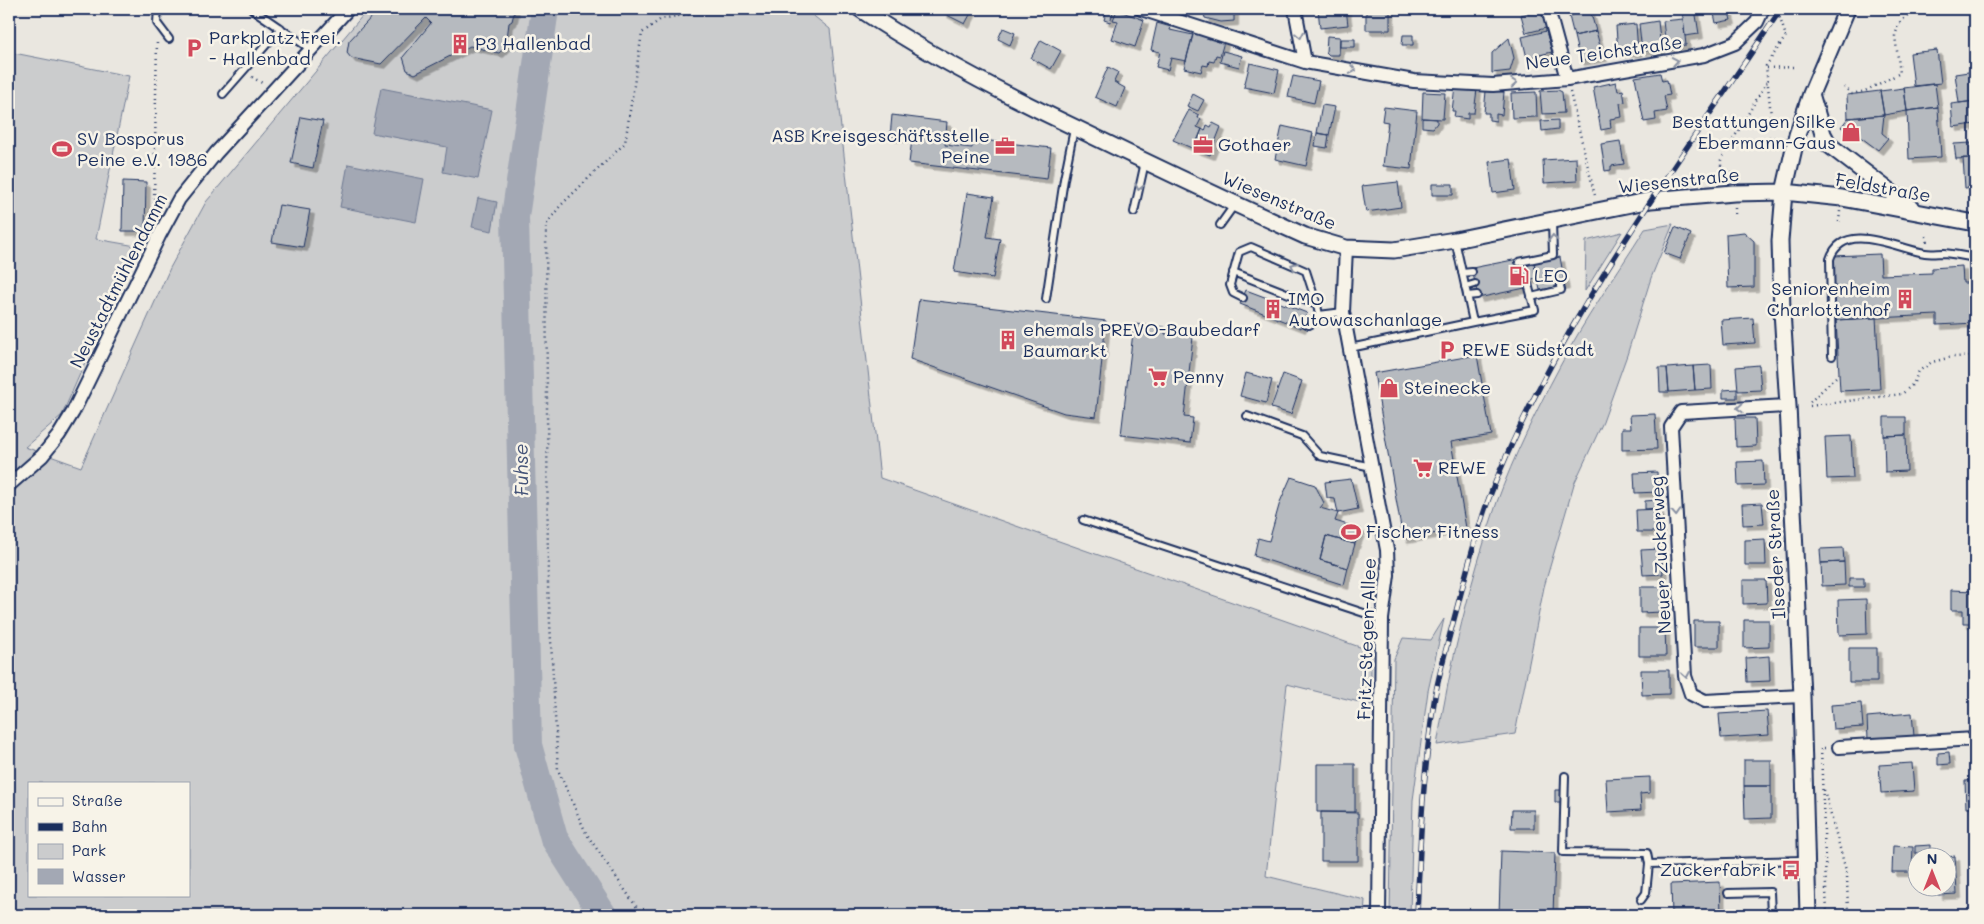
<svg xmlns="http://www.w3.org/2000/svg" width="1984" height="924" viewBox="0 0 1984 924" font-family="Mali,sans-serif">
<defs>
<filter id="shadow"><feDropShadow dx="4.5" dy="4.5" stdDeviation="0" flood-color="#0004"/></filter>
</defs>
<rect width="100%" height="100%" fill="#eae7e0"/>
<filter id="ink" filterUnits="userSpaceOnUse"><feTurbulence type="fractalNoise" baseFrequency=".02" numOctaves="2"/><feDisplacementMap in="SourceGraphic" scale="10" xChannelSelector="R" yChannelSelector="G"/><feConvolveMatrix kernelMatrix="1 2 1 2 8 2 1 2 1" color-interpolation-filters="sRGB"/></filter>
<g filter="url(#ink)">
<path fill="#cbcccd" stroke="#737e96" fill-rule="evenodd" d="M368 9H805L830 29 880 478 1371 651V705L1287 684 1266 876 1365 900 1364 915H9V52L129 76 96 239 136 246 62 415 25 447 81 467 170 268 206 202ZM29 783H189V895H29Z
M1673 224 1651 278 1627 355 1603 422 1574 484 1544 587 1515 734 1437 745C1450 663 1470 581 1497 502 1514 456 1536 411 1559 368 1584 320 1616 275 1645 229Z
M1622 232 1585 291 1586 241Z
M1444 619 1428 691 1413 800 1410 915H1390L1394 659 1403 638 1431 640Z"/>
<path fill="#a3a8b4" stroke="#6d7892" d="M381 88 492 110 478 179 443 172 447 147 372 133Z
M348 164 424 179 416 222 340 207Z
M478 198 497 202 492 231 472 227Z"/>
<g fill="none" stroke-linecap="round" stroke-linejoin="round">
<path stroke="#a3a8b4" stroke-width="28" d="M545 9 515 217 528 745 554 838 603 915"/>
</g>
<path fill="#b6babf" stroke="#1b2f5e" filter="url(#shadow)" d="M379 9H515L512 21 509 23 506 46 499 53 470 46 415 74 407 70 403 57 431 23 426 18 381 64 351 58 347 53 349 41Z
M945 9H973L965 24 943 13Z
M1107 9H1114L1110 22 1104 20Z
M1234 9V21L1221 22 1205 18 1203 10Z
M1318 9H1346L1348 25 1320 28Z
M1366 9H1390V30H1366Z
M1682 9H1695L1699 34 1685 36Z
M1713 9H1728L1731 20 1716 23Z
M1117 10 1144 20 1135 47 1112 39 1118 21 1113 20Z
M1541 10 1546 28 1526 33 1521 15Z
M1590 10 1596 31 1574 36 1569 16Z
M1683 19 1686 45 1666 47 1663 21Z
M1658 21 1661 49 1642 51 1639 24Z
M1157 23 1171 27 1170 30 1193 35 1186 61 1171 58 1168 70 1156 67 1160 52 1151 50Z
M1636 24 1638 52 1618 53 1616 26Z
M1003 28 1015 33 1010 45 998 39Z
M1194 30 1225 38 1220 56 1216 55 1214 62 1209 61 1208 66 1203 65 1201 72 1184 68Z
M1546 31 1552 52 1527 58 1522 37Z
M1596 31 1603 57 1580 61 1574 36Z
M1403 35H1413V45H1402Z
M1327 36 1340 37 1339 55H1329L1326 52Z
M1509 38 1514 58 1510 71 1492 73V53Z
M1340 39H1355V47H1340Z
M1041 40 1061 51 1051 69 1031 58Z
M1937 50 1941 83 1914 86 1910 53Z
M1223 51 1242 56 1239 67 1220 62Z
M1250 63 1279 70 1274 93 1244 87Z
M1108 67 1118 72 1114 82 1125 88 1117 107 1095 97Z
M1975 71V101L1959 103 1955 74Z
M1660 73 1662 81 1667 80 1670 95 1664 96 1667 111 1655 113 1656 120 1644 122 1635 77Z
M1293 76 1319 81 1314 103 1288 97Z
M1616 82 1618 91 1623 90 1625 102 1620 103 1622 117 1610 119 1611 128 1601 130 1593 87Z
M1935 84 1938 107 1907 111 1904 88Z
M1455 86 1477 89 1474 113H1468V119L1454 117 1455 111H1452Z
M1904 88 1907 111 1884 115 1880 91Z
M1558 90 1562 92 1564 113 1542 114 1540 91Z
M1486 91 1504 92 1502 115 1496 114V121L1489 120V113H1484Z
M1880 91 1884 115 1848 118 1847 95Z
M1423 92 1445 93 1443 119 1422 118Z
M1536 92 1537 117 1512 118 1511 93Z
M1193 94 1204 100 1198 111 1187 106Z
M1975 101V124L1953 127 1951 104Z
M1322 105 1335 107 1329 135 1317 133Z
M1384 107 1417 111 1411 169 1383 166 1388 122 1382 121Z
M1938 107 1941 157 1909 159 1907 111Z
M1189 110 1199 115 1198 118 1201 119 1197 127 1202 129 1194 149 1173 140Z
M892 115 947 122 945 145 972 148 973 139 1051 148 1047 179 909 163 912 139 890 137Z
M1884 115 1882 133 1888 138 1878 150 1855 133 1853 135 1841 127 1848 118Z
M301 117 323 121 313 168 291 163Z
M1422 118 1437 119V123L1433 128 1422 127Z
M1558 120V129L1542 131 1541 121Z
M1213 123 1221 127 1210 155 1194 149 1202 129 1205 131 1207 125 1211 127Z
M1282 126 1313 133 1306 166 1275 159Z
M1317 133 1329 135 1327 148 1315 146Z
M1620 141 1624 164 1611 166V170L1605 171 1601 144Z
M1971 143 1972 158 1956 159 1954 144Z
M1576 158 1577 181 1544 183 1543 160Z
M1963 158H1975V187L1965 188Z
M1511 159 1515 190 1493 193 1489 162Z
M123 181 146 182 145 231H122Z
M1398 182 1401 207 1366 212 1362 186Z
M1432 184H1453V195H1432Z
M967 193 994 197 987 237 1000 239 993 278 954 272Z
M279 205 310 210 303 247 272 242Z
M1675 227 1691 234 1680 259 1664 253Z
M1744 232 1754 241V287L1728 288 1726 234Z
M1880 254 1881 275 1932 273V268L1962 266 1963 283H1975V323L1937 325V315L1836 320 1833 256Z
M1560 257 1565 285 1540 290 1534 263Z
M1518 259 1520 267 1534 264 1537 278 1523 281 1525 288 1478 298 1472 268Z
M1246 290 1307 313 1301 328 1240 304Z
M919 299 1106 321 1096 417 1064 413 910 359Z
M1876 317 1880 389 1840 391 1836 320Z
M1753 318 1755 343 1723 345 1721 320Z
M1134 324 1165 327V334L1193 337 1184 417 1193 418 1190 443 1121 435Z
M1477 355 1491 435 1451 442 1466 528 1403 539 1374 373Z
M1711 365 1712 389 1695 390 1693 366Z
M1759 365 1761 390 1738 391 1736 367Z
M1693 366 1695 390 1669 392 1667 368Z
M1659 368H1667L1669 392H1660Z
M1246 373 1272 380 1266 403 1240 396Z
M1283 374 1302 381 1291 414 1271 408Z
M1737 389V398H1723V390Z
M1655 414 1657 449 1622 450V428H1631L1630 415Z
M1884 417H1906V435L1884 436Z
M1735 418H1755L1756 446 1736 447Z
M1906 435 1907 471 1885 472 1884 436Z
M1851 436 1853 478 1827 479 1825 437Z
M1763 461 1764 485 1738 486 1737 462Z
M1657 472 1658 492 1635 493 1634 473Z
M1291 477 1315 485 1324 503 1320 508 1338 513 1335 521 1361 529 1355 544 1326 536 1320 560 1348 568 1344 585 1254 556 1258 538 1269 541 1280 502Z
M1351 479 1358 509 1338 513 1335 499 1327 498 1325 482Z
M1657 500 1658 508 1645 509V501Z
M1762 503 1764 524 1743 525 1742 504Z
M1659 509 1660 532H1637L1636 510Z
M1326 536 1355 544 1348 568 1320 560Z
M1765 539 1766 565H1745V540Z
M1843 548 1844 562 1821 563 1820 549Z
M1661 549 1663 574 1643 575 1641 550Z
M1844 562 1845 585 1822 586 1821 563Z
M1849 578H1864V587H1849Z
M1743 580H1766L1767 603 1743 604Z
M1640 587H1662V612L1640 613Z
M1951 590 1975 591V623H1963V610H1951Z
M1866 599 1867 634 1839 635 1838 600Z
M1744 620H1769V647L1744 648Z
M1694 621H1719V647H1694Z
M1639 628H1665L1666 656H1639Z
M1849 648H1877V682H1849Z
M1769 656 1770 681 1747 682 1746 658Z
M1641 670H1669V694L1642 695Z
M1861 703 1863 727 1833 729 1831 705Z
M1767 711 1769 735 1721 738 1719 714Z
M1912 713 1914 736 1868 740 1867 717Z
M1949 752 1950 764 1938 765V753Z
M1744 760H1771V786H1744Z
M1912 763 1914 791 1881 793 1879 765Z
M1317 764H1355V812H1317Z
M1650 777V793L1640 794 1641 810 1608 812 1606 779Z
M1975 780V808H1966L1965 781Z
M1744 786H1771V818L1745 819Z
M1555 790H1563V802H1555Z
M1512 810H1534V828H1511Z
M1321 812 1358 813V861H1321Z
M1931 845V853H1915V846Z
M1893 846 1913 847 1912 872H1892Z
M1501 851 1555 853 1553 915H1499Z
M1955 856 1957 894 1938 895V886H1946V857Z
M1720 882 1721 913 1672 915 1671 884Z
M1556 910H1589V915H1556Z
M1948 911V915H1918V912Z"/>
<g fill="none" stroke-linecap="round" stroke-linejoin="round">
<defs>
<path id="service" d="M158 9 157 23 169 39
M252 9 312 50
M223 94 281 28
M1134 212 1145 162
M1220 225 1235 204
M1519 262 1553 255 1552 221
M1233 272 1317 305 1319 315 1343 312
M1462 273 1472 272
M1465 287 1475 284
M1467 296 1477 295
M1531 297 1561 290 1560 286
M1243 298 1233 293 1230 285 1239 252 1251 247 1306 271 1317 305
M1046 299 1064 179 1074 129
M1303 322 1309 325 1317 321 1319 315
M1473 322 1535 310 1528 284
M1350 348 1473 322 1455 240
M1832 356 1830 259C1843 219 1898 249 1925 253 1931 254 1938 253 1944 253 1955 254 1965 256 1975 258
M1247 416 1302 436 1320 456 1372 467
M1083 520 1382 619
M1565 776 1563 852 1647 853 1649 864
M1728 893 1770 892 1771 915
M1641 900 1646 893 1649 864 1806 860"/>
<path id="minor" d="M1141 9 1305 62 1414 81 1493 85 1567 79 1704 55 1735 43 1757 22 1763 9
M1295 9 1305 62
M1548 9 1567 79
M1346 248 1343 312 1387 550 1388 575 1382 619 1379 915
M1788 406 1681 412 1671 427 1685 676 1691 694 1705 701 1802 696
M9 485 42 456 59 435 73 412 159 236 179 199 216 153 348 9
M1839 747 1975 739"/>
<path id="tertiary" d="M860 9C928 55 1002 93 1076 128 1152 165 1228 201 1305 236L1346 248 1394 250 1455 240 1651 200 1734 193 1784 192 1842 198 1975 223
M1811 94 1823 134 1829 145 1914 210
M1808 915 1802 696 1788 406 1782 311 1780 241 1784 192 1797 135 1811 94 1847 9"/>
</defs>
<use href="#service" stroke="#1b2f5e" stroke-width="10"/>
<use href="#minor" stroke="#1b2f5e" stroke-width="16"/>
<use href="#tertiary" stroke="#1b2f5e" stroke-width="19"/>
<path stroke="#1b2f5e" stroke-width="2.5" stroke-dasharray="1 4" stroke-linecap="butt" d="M1767 68 1793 67
M252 77 262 83
M1844 87 1852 94 1865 91 1900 73 1895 36 1899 23 1915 9
M1570 92 1595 196
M1772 126 1766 66 1786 36 1777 10
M1769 137 1780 139
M1733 178 1732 172 1721 168V160L1768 80
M1735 208V217
M155 214 154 202 157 40
M1839 222 1840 211
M1926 236 1927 244
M1810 402 1839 374
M1810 406 1902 394 1913 384 1919 371 1932 362 1952 357 1975 356
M1825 748H1821L1827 915
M1824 790 1847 874 1848 915
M642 915 586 833 558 770 548 586 546 225 560 206 625 143 642 33 661 19 717 9"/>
<use href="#service" stroke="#f7f3e8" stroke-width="6"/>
<use href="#minor" stroke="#f7f3e8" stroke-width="12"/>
<use href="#tertiary" stroke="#f7f3e8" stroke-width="15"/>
<defs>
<path id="rail" d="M1417 915C1420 842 1423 768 1435 696 1442 660 1453 624 1462 589 1470 559 1478 527 1489 498 1558 321 1676 166 1781 9"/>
</defs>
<use href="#rail" stroke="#1b2f5e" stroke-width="5.5"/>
<use href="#rail" stroke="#f7f3e8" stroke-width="4" stroke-dasharray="11" stroke-linecap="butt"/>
</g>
<defs><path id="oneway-chevron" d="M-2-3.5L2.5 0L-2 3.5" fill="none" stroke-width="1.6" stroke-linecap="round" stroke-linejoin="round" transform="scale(1.25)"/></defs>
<g stroke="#8991a3">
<use href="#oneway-chevron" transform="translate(1300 35) rotate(79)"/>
<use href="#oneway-chevron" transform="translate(1675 61) rotate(-10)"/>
<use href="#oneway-chevron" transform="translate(1353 70) rotate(10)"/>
<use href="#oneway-chevron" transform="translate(1514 83) rotate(-4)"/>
<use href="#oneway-chevron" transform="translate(1139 187) rotate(102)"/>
<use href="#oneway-chevron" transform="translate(1553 238) rotate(-92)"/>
<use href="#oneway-chevron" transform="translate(1294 266) rotate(-156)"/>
<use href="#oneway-chevron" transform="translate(1740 408) rotate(177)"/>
<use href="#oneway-chevron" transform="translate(1676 513) rotate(87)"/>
<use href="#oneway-chevron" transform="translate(1686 675) rotate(80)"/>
</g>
</g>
<defs>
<symbol id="building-bare" viewBox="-9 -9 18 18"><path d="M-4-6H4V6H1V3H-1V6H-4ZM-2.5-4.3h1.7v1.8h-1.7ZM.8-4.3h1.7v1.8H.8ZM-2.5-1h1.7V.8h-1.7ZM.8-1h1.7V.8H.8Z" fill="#d1495b" stroke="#f7f3e8" stroke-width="2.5" paint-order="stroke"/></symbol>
<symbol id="parking-bare" viewBox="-9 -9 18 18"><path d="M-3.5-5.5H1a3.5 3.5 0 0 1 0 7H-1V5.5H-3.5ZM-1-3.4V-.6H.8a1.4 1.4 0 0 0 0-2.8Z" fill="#d1495b" stroke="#f7f3e8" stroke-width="2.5" paint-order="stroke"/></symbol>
<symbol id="shop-bare" viewBox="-9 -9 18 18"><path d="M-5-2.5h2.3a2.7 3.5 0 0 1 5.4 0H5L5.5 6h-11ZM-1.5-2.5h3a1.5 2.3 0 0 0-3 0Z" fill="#d1495b" stroke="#f7f3e8" stroke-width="2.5" paint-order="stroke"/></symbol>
<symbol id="office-bare" viewBox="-9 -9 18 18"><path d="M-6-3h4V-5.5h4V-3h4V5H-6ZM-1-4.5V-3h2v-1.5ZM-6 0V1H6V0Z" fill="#d1495b" stroke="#f7f3e8" stroke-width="2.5" paint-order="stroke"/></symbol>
<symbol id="stadium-bare" viewBox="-9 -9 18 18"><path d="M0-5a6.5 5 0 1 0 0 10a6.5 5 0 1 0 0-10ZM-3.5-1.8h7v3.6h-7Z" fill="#d1495b" stroke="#f7f3e8" stroke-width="2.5" paint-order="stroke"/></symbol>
<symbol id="fuel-bare" viewBox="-9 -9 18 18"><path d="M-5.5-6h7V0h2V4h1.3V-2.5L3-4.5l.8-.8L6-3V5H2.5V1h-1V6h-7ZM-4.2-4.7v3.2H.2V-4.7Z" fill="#d1495b" stroke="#f7f3e8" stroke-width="2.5" paint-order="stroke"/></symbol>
<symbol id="supermarket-bare" viewBox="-9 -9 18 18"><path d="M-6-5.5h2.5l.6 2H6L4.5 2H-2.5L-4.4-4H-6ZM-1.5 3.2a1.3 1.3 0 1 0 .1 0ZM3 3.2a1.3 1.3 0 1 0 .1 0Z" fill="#d1495b" stroke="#f7f3e8" stroke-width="2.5" paint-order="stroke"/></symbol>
<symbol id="bus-bare" viewBox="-9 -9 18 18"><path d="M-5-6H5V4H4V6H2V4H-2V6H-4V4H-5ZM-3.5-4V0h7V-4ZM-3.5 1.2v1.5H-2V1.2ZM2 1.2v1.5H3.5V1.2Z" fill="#d1495b" stroke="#f7f3e8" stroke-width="2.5" paint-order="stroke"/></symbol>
</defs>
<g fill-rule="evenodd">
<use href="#building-bare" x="446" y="30" width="28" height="28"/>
<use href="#parking-bare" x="180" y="34" width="28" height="28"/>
<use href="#shop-bare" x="1837" y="118" width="28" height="28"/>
<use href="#office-bare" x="1189" y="131" width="28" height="28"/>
<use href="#office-bare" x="991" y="132" width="28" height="28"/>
<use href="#stadium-bare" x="48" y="135" width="28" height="28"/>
<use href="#fuel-bare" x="1505" y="262" width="28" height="28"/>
<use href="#building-bare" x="1891" y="285" width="28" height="28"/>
<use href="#building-bare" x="1259" y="295" width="28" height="28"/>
<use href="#building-bare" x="994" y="326" width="28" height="28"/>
<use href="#parking-bare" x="1433" y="336" width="28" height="28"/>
<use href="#supermarket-bare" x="1144" y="363" width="28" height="28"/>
<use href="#shop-bare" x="1375" y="374" width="28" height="28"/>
<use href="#supermarket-bare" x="1409" y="454" width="28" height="28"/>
<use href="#stadium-bare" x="1337" y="518" width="28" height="28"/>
<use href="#bus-bare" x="1777" y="856" width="28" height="28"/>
</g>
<g text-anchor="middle" stroke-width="5" stroke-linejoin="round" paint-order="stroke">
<g font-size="18" fill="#1b2f5e" stroke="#f7f3e8" text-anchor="start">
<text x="209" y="44">Parkplatz Frei.<tspan x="209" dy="21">- Hallenbad</tspan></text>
<text x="475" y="50">P3 Hallenbad</text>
<text x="1836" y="128" text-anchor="end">Bestattungen Silke<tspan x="1836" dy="21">Ebermann-Gaus</tspan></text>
<text x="990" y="142" text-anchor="end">ASB Kreisgeschäftsstelle<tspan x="990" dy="21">Peine</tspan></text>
<text x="77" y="145">SV Bosporus<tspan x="77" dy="21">Peine e.V. 1986</tspan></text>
<text x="1218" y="151">Gothaer</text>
<text x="1534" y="282">LEO</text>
<text x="1890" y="295" text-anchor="end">Seniorenheim<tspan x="1890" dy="21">Charlottenhof</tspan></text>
<text x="1288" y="305">IMO<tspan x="1288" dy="21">Autowaschanlage</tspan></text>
<text x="1023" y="336">ehemals PREVO-Baubedarf<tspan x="1023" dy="21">Baumarkt</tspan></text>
<text x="1462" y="356">REWE Südstadt</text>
<text x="1173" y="383">Penny</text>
<text x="1404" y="394">Steinecke</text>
<text x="1438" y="474">REWE</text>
<text x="1366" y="538">Fischer Fitness</text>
<text x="1776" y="876" text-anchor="end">Zuckerfabrik</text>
</g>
<g font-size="18" fill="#1b2f5e" stroke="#f7f3e8">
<text transform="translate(1604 53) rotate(-8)" y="6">Neue Teichstraße</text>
<text transform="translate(1679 181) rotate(-6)" y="6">Wiesenstraße</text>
<text transform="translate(1883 188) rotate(10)" y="6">Feldstraße</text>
<text transform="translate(1279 201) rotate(23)" y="6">Wiesenstraße</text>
<text transform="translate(119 281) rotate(-63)" y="6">Neustadtmühlendamm</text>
<text transform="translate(1776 554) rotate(-93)" y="6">Ilseder Straße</text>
<text transform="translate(1661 555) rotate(-93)" y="6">Neuer Zuckerweg</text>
<text transform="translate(1367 639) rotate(-88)" y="6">Fritz-Stegen-Allee</text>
</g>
<g font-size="19" font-style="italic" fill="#445378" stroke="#f7f3e8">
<text transform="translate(521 470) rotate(-91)" y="7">Fuhse</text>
</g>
</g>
<rect width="1984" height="924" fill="none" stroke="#f7f3e8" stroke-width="30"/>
<rect x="15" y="15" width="1954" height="894" fill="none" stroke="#1b2f5e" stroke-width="2" filter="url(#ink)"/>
<rect x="28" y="782" width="162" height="115" fill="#f7f3e8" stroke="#9fa5b1"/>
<rect x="38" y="798" width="25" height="8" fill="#f7f3e8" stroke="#9fa5b1"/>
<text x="72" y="806" font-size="15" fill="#1b2f5e">Straße</text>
<rect x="38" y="823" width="25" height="8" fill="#1b2f5e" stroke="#9fa5b1"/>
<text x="72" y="832" font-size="15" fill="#1b2f5e">Bahn</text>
<rect x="38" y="844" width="25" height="15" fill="#cbcccd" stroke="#9fa5b1"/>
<text x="72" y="856" font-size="15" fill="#1b2f5e">Park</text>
<rect x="38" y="869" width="25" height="15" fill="#a3a8b4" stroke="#9fa5b1"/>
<text x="72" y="882" font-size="15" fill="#1b2f5e">Wasser</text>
<g transform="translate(1932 872)"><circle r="24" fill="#f7f3e8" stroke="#9fa5b1"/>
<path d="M0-4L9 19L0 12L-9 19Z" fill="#d1495b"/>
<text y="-8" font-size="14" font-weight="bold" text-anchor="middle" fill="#1b2f5e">N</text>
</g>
</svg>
